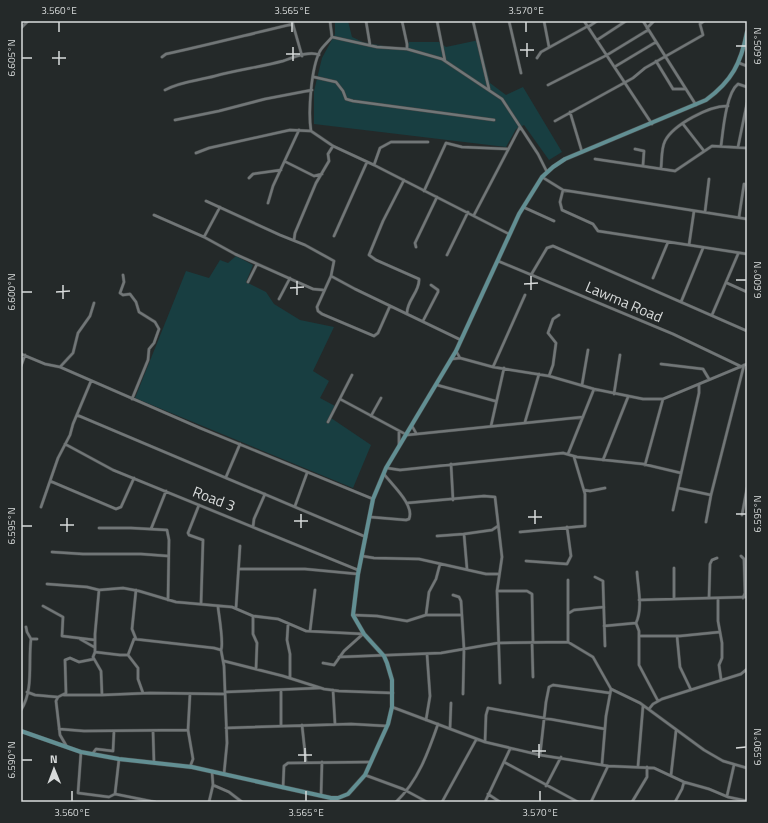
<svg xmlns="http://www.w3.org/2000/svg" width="768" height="823" viewBox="0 0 768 823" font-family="'Titillium Web',sans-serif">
<rect width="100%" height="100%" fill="#242929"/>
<path fill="#183e41" d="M335 21H348L352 37 363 42 404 50 409 42H439L446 47 479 40 490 83 506 95 523 87 562 152 549 160 524 125 516 129 506 147 314 124V91L322 58 335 34Z
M236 256 253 265 246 282 266 292 274 304 300 320 334 327 313 371 329 381 320 398 335 406 331 418 371 445 353 488 135 398 186 271 209 278 220 260 228 263Z"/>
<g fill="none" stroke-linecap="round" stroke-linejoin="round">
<defs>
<path id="minor" d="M292 21 302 56
M330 21 332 37C328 42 323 46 320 51 311 68 308 112 311 131L333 146 374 165 509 234
M366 21 370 45
M402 21 407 44V49
M437 21 445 61
M473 21 489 89
M509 21 521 73
M544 21 549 47
M584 21 652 124
M643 21 696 105
M588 27 597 21
M21 28 28 21
M647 28 654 21
M332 37 377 47 407 49 442 59 502 99 538 154 547 172
M597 40 626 21
M162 57 166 54C208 45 250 34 293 24
M537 58 541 52 588 26
M656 61 673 89H686
M739 63 747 66
M616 66 656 42
M314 77 336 82 343 91 346 99 353 101 494 120
M548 85 607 55 648 30
M165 90C181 81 197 81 215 76 237 70 260 67 283 61 292 58 310 50 319 55
M570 112 582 152
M175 120 219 111 265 99 312 90
M555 121 633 78 645 68 703 35 700 24 704 21
M683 124 704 151
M721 146C723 131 726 93 738 84L747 87
M738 147 747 103
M635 149 644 151 643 165
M196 153 209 148 290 130 311 131
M595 159 675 171 712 146 747 148
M286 162 314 176 322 174
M374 165 380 148 391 142H428
M661 168C662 160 661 149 665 141 673 125 710 105 728 106
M542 177 563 190 747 219
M249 178 253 174 281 170
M404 180 383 221 369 255 376 260 419 279C420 292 406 301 407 314
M563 190 560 202 562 210 593 224 598 231 747 254
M424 191 446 143 462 147 508 149
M206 201 280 235 305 245 334 261 331 276 317 307 318 311 322 314 374 336 378 333 390 306
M268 203 273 186 299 130
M523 207 554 221
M705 212 709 179
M154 215 204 237 235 254 313 289 323 290
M474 215 520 127
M739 217 744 184
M334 236 367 162
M204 237 220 207
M294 240 295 233 316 183 329 161 328 154 333 146
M689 245 694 211
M416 247 415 243 437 197
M447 255 468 212
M498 261 673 334 740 366
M123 275 124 282 120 293 123 295 130 294 136 302 139 312 155 322 159 329 154 343 149 349 148 360 132 399
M531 275 547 248 553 246 747 331
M331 276 355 289 461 340
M653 278 668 242
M248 282 257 264
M727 283 747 292
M279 299 290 278
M681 302 703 248
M712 315 738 254
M423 321 438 292V290L431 285
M456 351 460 358
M21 354 45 364 60 367 200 428 373 499
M452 359 460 358 493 367 549 376 594 389 643 399H663L747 364
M661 364 703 369 709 379
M21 366 25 355
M60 367 73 353 78 333 90 316 94 303
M493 367 525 295
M549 376 553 365 556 343 548 333 553 319 559 315
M437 385 495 401
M582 385 588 350
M614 394 620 355
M340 399 407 435 583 417
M77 415 366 537
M371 416 381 398
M328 422 352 375
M525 422 539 374
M412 426 416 433
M491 426 504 368
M65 444 113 470 358 570
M399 446V432
M568 454 594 389
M603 460 628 397
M451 464 453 500
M645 465 663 399
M387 468 400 470 563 453 577 457 643 464 681 473
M226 477 240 444
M50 481 116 509 121 507 134 478
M678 488 711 495
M584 490 590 491 605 488
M407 503 484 496 495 497 502 557 497 591 500 683
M199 505 188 533 189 535 203 540 201 604
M295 506 307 473
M41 507 58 458 70 435 73 424 91 381
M673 510 699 393V384
M742 515 747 488
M370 517 406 520 409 519C415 505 392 485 384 474
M706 522 711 495 744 365
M253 527 254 519 265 494
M99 528H131L167 530 169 540 168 600
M151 529 166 491
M520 532 585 526V494L574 457
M437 536 464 534
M52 552 83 554H141L168 556
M362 556 374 558 419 559 486 574H499
M741 556 744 559 745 593 743 598
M526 561 567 564 571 556 567 527
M674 568V598
M239 569H305L358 574
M467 569 464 534 492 530 498 526
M637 572C638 588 643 608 636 623L639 631V665L658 701
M595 577 603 581V583L605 646
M47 584 87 587 99 590 123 588 139 591 176 602 232 607 253 616 278 619 306 631 364 634
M99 590 95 634V652L93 657 101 671 102 695 150 693 225 694
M497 591H527L532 594 533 642
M453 595 459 597 461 601 464 649 463 694
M709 598 710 564 712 560 717 558
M718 598V621L722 643V658L719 665 721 679
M639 600 747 597
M43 606 63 617 62 636 95 640
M218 607C219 616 224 644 221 650
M236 608 240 546
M569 613 574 610 604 607
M353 615 377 616 407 621 426 615H461
M426 615 429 592 436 579 440 564
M253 616V634L257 643 256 669
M288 625 287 640 290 654V678
M604 626 636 623
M310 631 315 590
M639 636H680L720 632
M677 636 680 667 691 690
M31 639H37
M80 639 94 647
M136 639 132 629 136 590
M532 642 533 677
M568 642V580
M95 652 120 655H128L134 639 214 648 221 650 224 666 227 743 224 774
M128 655 138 668V679L143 693
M339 657 441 653 498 643 568 642 593 657 611 689 640 703 704 750 723 761 747 768
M224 661 283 676 324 689 339 691 393 693
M323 663 334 665 344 651 363 634
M333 690 335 724
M281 691V726
M27 692 35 695 57 697
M225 692 319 688
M64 695H102
M392 707 485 742 540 755 608 766 654 768 684 782 709 789 728 797 747 801
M649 709 653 704 662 699 741 674 747 669
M21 710C34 690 28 662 31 639L27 632 26 627
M426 720 430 696 427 654
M302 725 306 762
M226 728 351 724 387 726
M450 728 451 703
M59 729 84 731 188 730
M153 731 154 763
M485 742 486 715 488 708 605 729
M67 747 60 735 56 701 58 697 66 693 65 660 70 658 79 662 94 659
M81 752 78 793 109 797 115 794
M93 753 96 749 113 751 114 731
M540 755 546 702 549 687 553 685 610 693
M119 759 115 794 155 802
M504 762 578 802
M602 764 606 716 611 689
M638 766 643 706
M190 767 193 759 188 730 190 694
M365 775 403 789 427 802
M671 775 676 731
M213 785 229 792 242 802
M546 786 561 757
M283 788 284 766 288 763 371 762
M488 794 500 802
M321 796 322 762
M727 796 734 765
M209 802 213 785 212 772
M396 802C418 781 428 753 438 724
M442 802 476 740
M485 802 510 749
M591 802 608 766
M632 802 647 777V767
M675 802 682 789 684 782"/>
<path id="secondary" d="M21 731 81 752 119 759 192 767 331 798H338L348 794 365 775 388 724 392 707V680L387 663 384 656 364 634 353 615 358 574 373 499 386 468 456 351 519 214 542 177 553 167 565 159 706 100C732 81 741 63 747 32"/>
</defs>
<use href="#minor" stroke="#424646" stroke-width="3.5"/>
<use href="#secondary" stroke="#424646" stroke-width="5"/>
<use href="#minor" stroke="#717677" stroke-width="2.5"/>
<use href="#secondary" stroke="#628f93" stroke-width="4"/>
</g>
<path fill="none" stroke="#d8dbdb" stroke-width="1.5" d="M59 22V32M292 22V32M526 22V32M527 43V57M736 46H746M293 47V61M520 50H534M59 51V65M286 54H300M22 58H32M52 58H66M531 276V290M736 280H746M297 281V295M524 284 538 283M63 285V299M290 288 304 287M22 292H32M56 292 70 291M535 510V524M301 514V528M736 514H746M528 517H542M67 518V532M294 521H308M60 525H74M22 526H32M539 744V758M305 748V762M736 748 746 747M532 751H546M298 755H312M22 760H32M72 791V801M306 791V801M540 791V801"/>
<g text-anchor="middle" stroke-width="3" stroke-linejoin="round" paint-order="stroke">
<g font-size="15" fill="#d8dbdb" stroke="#242929">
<text transform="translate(624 302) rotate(23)" y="5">Lawma Road</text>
<text transform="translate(214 499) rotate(21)" y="5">Road 3</text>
</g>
</g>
<rect width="768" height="823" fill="none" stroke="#242929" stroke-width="44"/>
<g transform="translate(54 769) rotate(359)" stroke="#242929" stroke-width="3" paint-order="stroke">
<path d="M0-3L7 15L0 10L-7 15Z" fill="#d8dbdb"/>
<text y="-6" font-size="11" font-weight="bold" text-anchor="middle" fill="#d8dbdb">N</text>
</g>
<rect x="22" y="22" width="724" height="779" fill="none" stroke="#d8dbdb" stroke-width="1.5"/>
<g font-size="10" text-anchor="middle" fill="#d8dbdb">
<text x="59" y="14">3.560°E</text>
<text x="292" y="14">3.565°E</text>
<text x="526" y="14">3.570°E</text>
<text transform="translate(757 46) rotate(-90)" y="4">6.605°N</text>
<text transform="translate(11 58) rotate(-90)" y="4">6.605°N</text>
<text transform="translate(757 280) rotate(-90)" y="4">6.600°N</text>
<text transform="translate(11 292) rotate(-90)" y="4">6.600°N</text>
<text transform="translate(757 514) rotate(-90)" y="4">6.595°N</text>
<text transform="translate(11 526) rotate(-90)" y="4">6.595°N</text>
<text transform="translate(757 747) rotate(-90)" y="4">6.590°N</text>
<text transform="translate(11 760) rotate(-90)" y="4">6.590°N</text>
<text x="72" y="816">3.560°E</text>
<text x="306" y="816">3.565°E</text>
<text x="540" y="816">3.570°E</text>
</g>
</svg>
